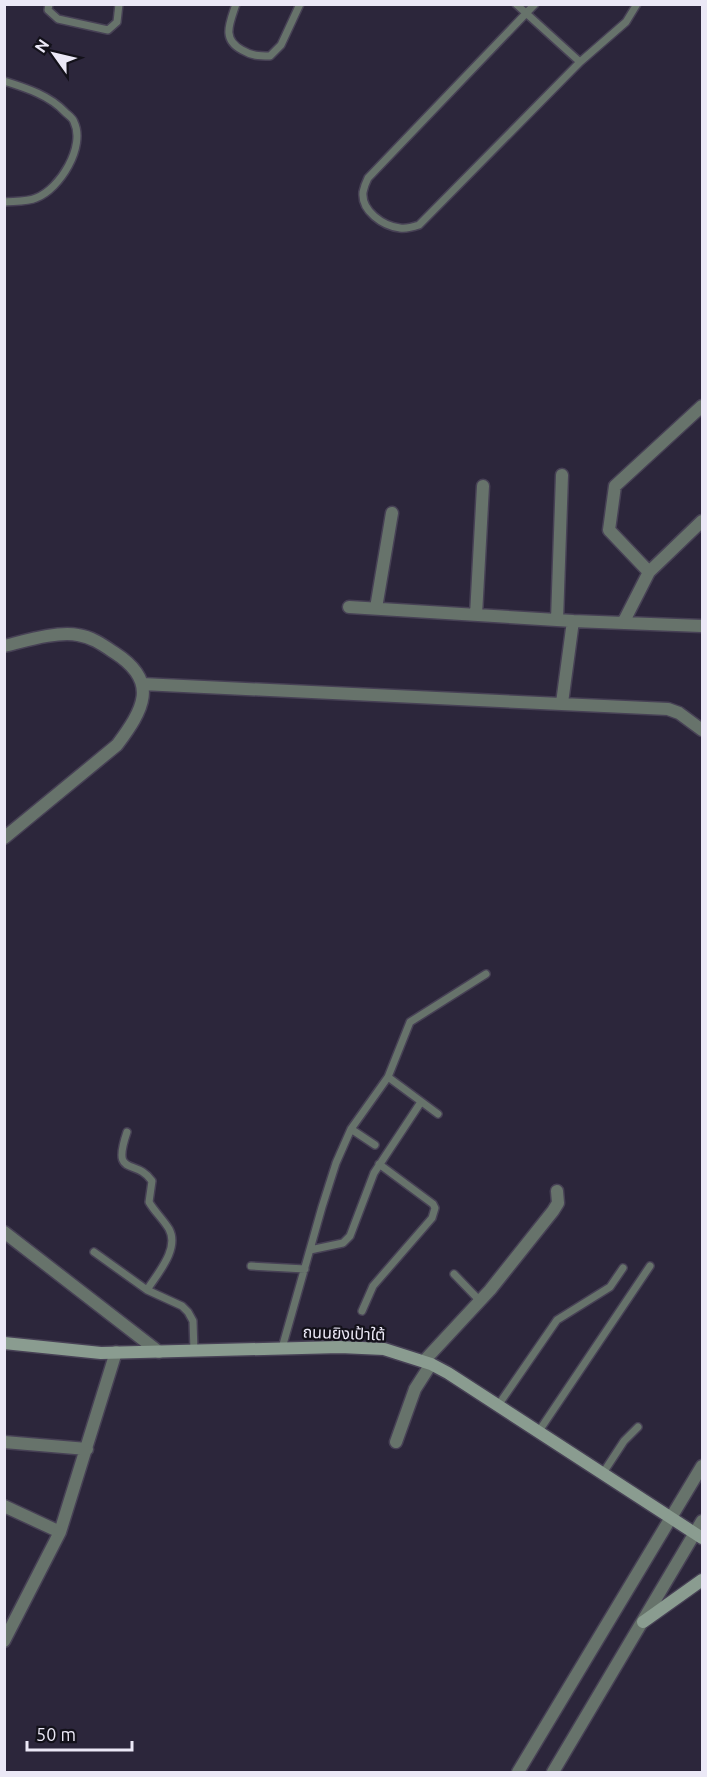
<svg xmlns="http://www.w3.org/2000/svg" width="707" height="1777" viewBox="0 0 707 1777" font-family="Ubuntu,'Noto Sans Thai',sans-serif">
<rect width="100%" height="100%" fill="#2c263b"/>
<g fill="none" stroke-linecap="round" stroke-linejoin="round">
<defs>
<path id="service" d="M49 4 48 10 58 19 108 30 117 22 119 4
M236 4C230 23 221 39 242 50 252 56 259 56 270 56L281 45 300 4
M516 4 580 62
M535 4 368 178C366 182 364 187 363 192 361 211 383 226 400 228 406 229 413 227 419 225L580 62 626 22 637 4
M4 81C26 88 49 95 65 112 68 115 73 118 74 122 86 146 60 189 36 198 27 202 14 201 4 202
M388 1077 438 1114
M351 1129 375 1145
M127 1132C111 1179 136 1157 152 1181L149 1202C154 1211 163 1219 169 1229 180 1249 157 1274 147 1290
M310 1250 343 1243 350 1236 374 1173 421 1102
M94 1252 147 1290 182 1306 188 1312 193 1321 194 1351
M251 1266 305 1269
M454 1274 480 1301
M362 1311 373 1286 432 1218 435 1208 433 1204 379 1164
M282 1348 322 1207 336 1163 351 1129 388 1077 410 1022 486 974
M499 1404 557 1320 610 1287 623 1268
M539 1431 650 1266
M603 1473 624 1441 638 1427"/>
<path id="minor" d="M649 572 702 521
M349 607 573 621 562 703
M376 608 392 513
M476 615 483 486
M557 620 562 475
M573 621 702 626
M623 623 649 572 609 530 615 486 702 406
M4 646C25 641 57 631 78 635 92 637 103 645 115 653 160 682 143 710 117 745L4 838
M142 684 668 709 679 713 702 730
M4 1232 159 1352
M424 1361 490 1290 553 1211 558 1203 557 1191
M4 1442 87 1449
M396 1442 415 1389 431 1364
M4 1506 60 1532
M4 1641 60 1532 116 1352
M518 1772 702 1466
M553 1772 702 1521"/>
<path id="secondary" d="M4 1343 101 1353 340 1347 384 1349 431 1364 448 1373 702 1538
M643 1622 702 1580"/>
</defs>
<use href="#service" stroke="#474155" stroke-width="10"/>
<use href="#minor" stroke="#474155" stroke-width="15"/>
<use href="#secondary" stroke="#474155" stroke-width="15"/>
<use href="#service" stroke="#67736b" stroke-width="7"/>
<use href="#minor" stroke="#67736b" stroke-width="12"/>
<use href="#secondary" stroke="#8a9c90" stroke-width="12"/>
</g>
<g text-anchor="middle" stroke-width="4.5" stroke-linejoin="round" paint-order="stroke">
<g font-size="16" fill="#ebe8f6" stroke="#13111a">
<text transform="translate(344 1333) rotate(2)" y="6">ถนนยิงเป้าใต้</text>
</g>
</g>
<rect width="707" height="1777" fill="none" stroke="#ebe8f6" stroke-width="12"/>
<g transform="translate(54 54) rotate(304)" stroke="#13111a" stroke-width="4.5" paint-order="stroke">
<path d="M0-4.5L10 22L0 15L-10 22Z" fill="#ebe8f6"/>
<text y="-9" font-size="16" font-weight="bold" text-anchor="middle" fill="#ebe8f6">N</text>
</g>
<path d="M27 1741v9h105v-9" fill="none" stroke="#ebe8f6" stroke-width="3"/>
<text x="36" y="1741" font-size="18" fill="#ebe8f6" stroke="#13111a" stroke-width="4.5" paint-order="stroke">50 m</text>
</svg>
